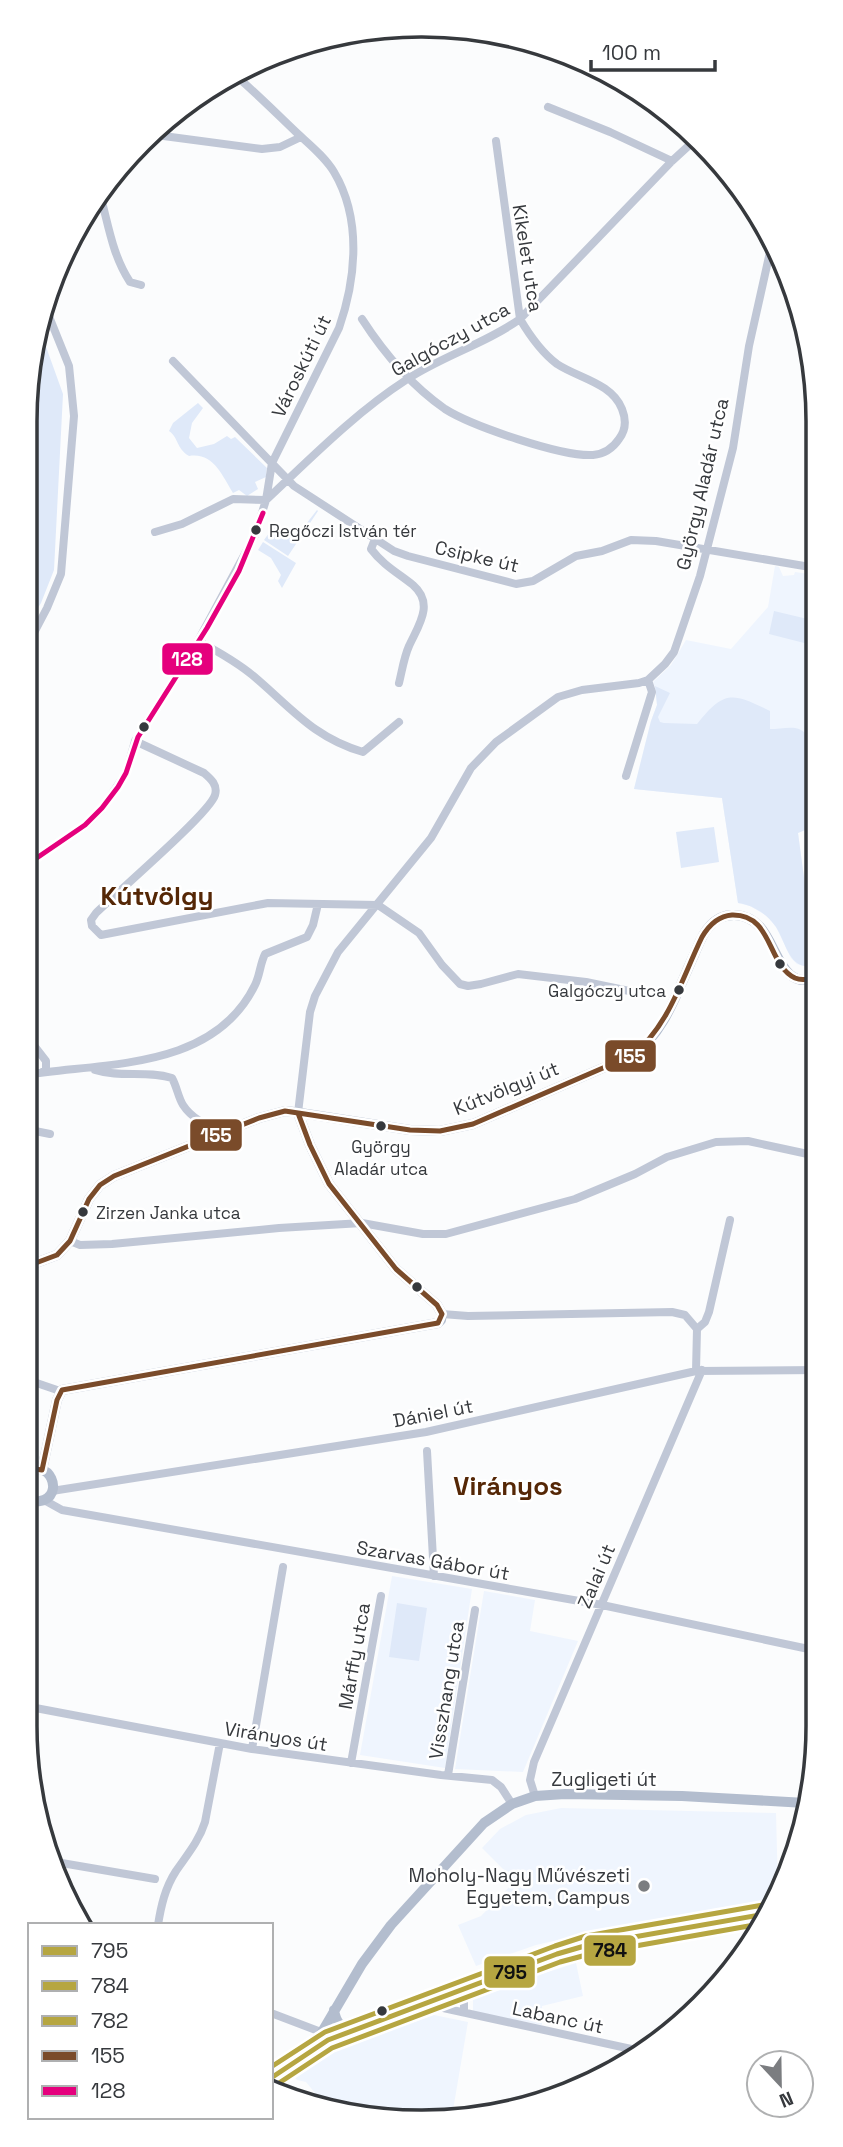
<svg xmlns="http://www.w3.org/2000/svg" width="843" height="2147" viewBox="0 0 843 2147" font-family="'Space Grotesk',sans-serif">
<rect width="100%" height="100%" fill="#fbfcfd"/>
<path fill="#eff5fe" d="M775 566 779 567 783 576 794 575 795 572 816 575V826L798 833 811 930 817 946V965L807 967 797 964 791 958 776 927 767 916 750 906 738 903 722 798 634 789 651 721 657 705 656 690 653 682 671 665 686 640 731 649 768 607Z
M392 1576 472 1589 445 1768 360 1755Z
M484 1591 535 1600 530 1631 578 1641 523 1772 455 1769Z
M561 1808 776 1813 778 1890 772 1901 618 1929 601 1930 536 1945 476 1966 458 1925 481 1916 515 1881 482 1848 500 1829 526 1815Z
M576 1963 583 1996 542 2006V2025L473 2012V1996Z
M434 2015 468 2022 452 2116 369 2119 324 2104 306 2082 297 2080 292 2074 331 2052Z"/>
<path fill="#dfe9f9" d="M40 330 63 394 54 570 41 603 25 629V422Z
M198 403 203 408 192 423 189 438 197 448 214 444 227 436 231 439 235 437 267 468 266 477 255 482 258 489 247 496 239 490 233 493C222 475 213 452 189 456 176 448 179 438 169 431L173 423Z
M317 510 318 511 288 556 264 540 274 526 277 525 292 534 299 533Z
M263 542 296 563 282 588 278 581 281 575 271 558 258 550Z
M774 611 816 621V646L769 634Z
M655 686 670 693 658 717 660 722 664 723 697 724C724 690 732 692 770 711V729C779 729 792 726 799 729 815 736 816 760 816 775L809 777 816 809V825L798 833 811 930 817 946V965C789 973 787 944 776 927 767 914 753 905 738 903L722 798 634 789 651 721 657 705Z
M714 827 719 862 681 868 676 832Z
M397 1603 427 1608 419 1661 389 1657Z"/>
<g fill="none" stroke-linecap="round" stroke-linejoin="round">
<path stroke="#c0c7d6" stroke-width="8" d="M548 107 610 132 672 161
M156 135 262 149 280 147 301 137
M101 198C109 228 113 256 130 282L141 285
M362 319C384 353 412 386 445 409 472 426 562 457 593 455 604 454 613 448 619 439 626 430 626 419 622 409 612 383 578 378 557 364 541 352 530 336 520 319L496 141
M173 361 294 486 394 551 408 556 516 584 533 581 576 556 602 551 631 540 656 541 816 568
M266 500C311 458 355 413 406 380 442 356 485 344 520 319L672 161 696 139
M155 532 182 524 233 499 266 500
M375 539 371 549C383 565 398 573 413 585 435 604 418 626 409 646 404 657 402 671 399 683
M198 641C219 652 240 664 257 679 293 710 315 738 363 752L399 722
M25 650 47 608 61 574 74 416 69 366 44 304
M135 741 204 773C211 779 218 785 215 795 210 813 115 894 96 913L91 920 92 926 101 935 268 903 378 905 419 933 442 965 460 984 468 986 481 984 518 974 586 982 634 992
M626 776 652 692 648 680
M25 866 85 826 101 810 126 773 135 741 198 641 255 535 266 500 272 463 339 328C356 279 362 219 334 172 325 157 310 145 297 133 276 113 256 93 234 74
M25 1034 46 1061V1070L42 1072
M95 1070C120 1078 147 1070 172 1078 177 1087 178 1097 183 1105 192 1119 207 1125 222 1132
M25 1075C105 1062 213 1071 255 985 260 975 260 964 265 954L307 937 313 925 318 904
M298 1113 310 1012 315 996 338 952 431 838 471 768 496 742 558 697 582 690 639 683 648 680 665 664 674 652 700 576 733 448 749 346 772 243
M25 1129 50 1134
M70 1241 80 1245 112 1244 279 1228 362 1223 423 1234H446L575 1199 635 1174 667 1157 716 1142 748 1141 817 1156
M442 1314 468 1316 672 1312 685 1315 697 1329
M696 1371 697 1329 705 1322 709 1312 730 1220
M25 1379 60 1391
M427 1451 434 1576
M52 1491 426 1432 696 1371 818 1370
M44 1500 62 1510 602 1605 818 1651
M25 1706 252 1749 441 1775 492 1780 501 1787 512 1804
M252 1749 283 1567
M351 1763 381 1596
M448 1775 475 1610
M535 1796 530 1780 534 1762 702 1370
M50 1861 155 1879
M158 1925C161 1906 165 1888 176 1871 187 1855 199 1841 205 1822L220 1743
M464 1988V2012
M425 2004 645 2052
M271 2013 321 2032"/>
<path stroke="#b3bdce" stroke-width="10" d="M25 1267 57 1255 70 1241 89 1199 100 1185 114 1176 259 1118 285 1111 294 1112 410 1130 440 1131 473 1124 633 1055C665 1033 678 989 694 955 698 946 702 934 709 927 723 910 746 912 760 927 778 947 782 992 817 977
M42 1470 57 1400 62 1390 438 1323 441 1320 442 1314 437 1305 396 1269 329 1184 310 1145 298 1113
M25 1476C49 1453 66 1497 40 1501 33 1502 29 1499 25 1495
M334 2010C336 2022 340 2026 350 2032
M312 2049 362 1964 391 1925 484 1823 512 1804 535 1796 565 1794 682 1796 806 1803
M271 2078 328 2040 557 1954 588 1945 765 1914"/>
<defs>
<path id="bus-1" d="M271 2078 328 2040 557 1954 588 1945 765 1914"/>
<path id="bus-2" d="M276 2085 332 2048 560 1962 590 1954 760 1924"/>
<path id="bus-3" d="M271 2067 325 2032 555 1946 586 1936 763 1905"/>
<path id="bus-4" d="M25 1267 57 1255 70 1241 89 1199 100 1185 114 1176 259 1118 285 1111 410 1130 440 1131 473 1124 633 1055C670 1024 682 978 702 937 709 925 718 916 732 915 773 914 767 965 795 978 802 981 809 979 817 977
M25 1476 35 1469 42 1470 57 1400 62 1390 438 1323 442 1314 437 1305 396 1269 329 1184 310 1145 298 1113"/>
<path id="bus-5" d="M25 866 85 825 102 808 118 787 126 773 138 737 207 628 239 571 263 513"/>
</defs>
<use href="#bus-1" stroke="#fff" stroke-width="10"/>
<use href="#bus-2" stroke="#fff" stroke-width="10"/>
<use href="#bus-3" stroke="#fff" stroke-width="10"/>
<use href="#bus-4" stroke="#fff" stroke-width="10"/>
<use href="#bus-5" stroke="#fff" stroke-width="10"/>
<use href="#bus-1" stroke="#b6a641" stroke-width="5"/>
<use href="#bus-2" stroke="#b6a641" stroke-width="5"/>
<use href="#bus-3" stroke="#b6a641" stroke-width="5"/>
<use href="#bus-4" stroke="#7a4b2a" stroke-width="5"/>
<use href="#bus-5" stroke="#e5007d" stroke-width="5"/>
</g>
<g fill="#36393d" stroke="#fff" stroke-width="2.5">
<circle cx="256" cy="530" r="6"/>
<circle cx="144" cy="727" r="6"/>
<circle cx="780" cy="964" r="6"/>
<circle cx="679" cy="990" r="6"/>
<circle cx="381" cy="1126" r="6"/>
<circle cx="83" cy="1212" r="6"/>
<circle cx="417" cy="1287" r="6"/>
<circle cx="382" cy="2011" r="6"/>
</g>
<circle fill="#7b7d80" stroke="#fff" stroke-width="2.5" cx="644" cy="1886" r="7"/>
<g text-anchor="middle" stroke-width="5" stroke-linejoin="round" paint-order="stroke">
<g font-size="17" fill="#36393d" stroke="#fff" text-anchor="start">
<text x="269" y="537">Regőczi István tér</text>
<text x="666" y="997" text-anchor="end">Galgóczy utca</text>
<text x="381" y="1153" text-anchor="middle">György<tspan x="381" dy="22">Aladár utca</tspan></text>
<text x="96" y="1219">Zirzen Janka utca</text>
</g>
<g font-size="19" fill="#36393d" stroke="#fff">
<text transform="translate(528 258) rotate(81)" y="7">Kikelet utca</text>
<text transform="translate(450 339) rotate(-29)" y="7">Galgóczy utca</text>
<text transform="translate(301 366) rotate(-64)" y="7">Városkúti út</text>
<text transform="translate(702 484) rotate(-77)" y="7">György Aladár utca</text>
<text transform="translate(477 556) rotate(13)" y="7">Csipke út</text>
<text transform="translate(506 1088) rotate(-22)" y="7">Kútvölgyi út</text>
<text transform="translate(433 1413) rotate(-11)" y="7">Dániel út</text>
<text transform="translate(433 1560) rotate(10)" y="7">Szarvas Gábor út</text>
<text transform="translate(596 1576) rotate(-67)" y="7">Zalai út</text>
<text transform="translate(354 1656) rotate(-80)" y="7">Márffy utca</text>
<text transform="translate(446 1690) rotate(-81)" y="7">Visszhang utca</text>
<text transform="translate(276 1736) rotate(9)" y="7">Virányos út</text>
<text x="604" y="1786">Zugligeti út</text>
<text transform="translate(558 2017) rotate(12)" y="7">Labanc út</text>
</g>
<g font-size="19" fill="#36393d" stroke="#fff" text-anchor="end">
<text x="630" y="1882">Moholy-Nagy Művészeti<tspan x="630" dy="22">Egyetem, Campus</tspan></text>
</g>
<g font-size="26" font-weight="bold" fill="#552706" stroke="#fff">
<text x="157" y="905">Kútvölgy</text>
<text x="508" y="1495">Virányos</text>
</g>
</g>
<path d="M0 0H843V2147H0ZM421 37H422A384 384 0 0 1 806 421V1726A384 384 0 0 1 422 2110H421A384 384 0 0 1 37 1726V421A384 384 0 0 1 421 37Z" fill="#fff" fill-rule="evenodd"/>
<path fill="none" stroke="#36393d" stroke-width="3.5" d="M421 37H422A384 384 0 0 1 806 421V1726A384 384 0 0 1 422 2110H421A384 384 0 0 1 37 1726V421A384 384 0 0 1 421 37Z"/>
<g stroke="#fff" stroke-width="2.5">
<rect x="161" y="642" width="53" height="34" rx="7" fill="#e5007d"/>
<rect x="604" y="1039" width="53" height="34" rx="7" fill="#7a4b2a"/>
<rect x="189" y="1118" width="54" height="34" rx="7" fill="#7a4b2a"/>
<rect x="583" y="1934" width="54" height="33" rx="7" fill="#b6a641"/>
<rect x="483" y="1955" width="53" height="34" rx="7" fill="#b6a641"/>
</g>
<g font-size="19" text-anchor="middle" font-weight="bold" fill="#fff">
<text x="187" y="666">128</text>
<text x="630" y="1063">155</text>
<text x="216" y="1142">155</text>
</g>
<g font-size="19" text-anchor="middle" font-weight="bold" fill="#111">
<text x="610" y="1957">784</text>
<text x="510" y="1979">795</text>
</g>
<rect x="28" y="1923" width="245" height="196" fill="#ffffff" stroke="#afb0b1" stroke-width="2"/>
<rect x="42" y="1946" width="35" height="10" fill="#b6a641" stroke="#afb0b1" stroke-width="2"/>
<text x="91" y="1958" font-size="21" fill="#36393d">795</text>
<rect x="42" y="1981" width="35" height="10" fill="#b6a641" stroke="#afb0b1" stroke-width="2"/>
<text x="91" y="1993" font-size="21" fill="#36393d">784</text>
<rect x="42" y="2016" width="35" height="10" fill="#b6a641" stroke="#afb0b1" stroke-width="2"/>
<text x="91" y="2028" font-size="21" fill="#36393d">782</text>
<rect x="42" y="2051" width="35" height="10" fill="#7a4b2a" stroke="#afb0b1" stroke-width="2"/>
<text x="91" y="2063" font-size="21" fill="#36393d">155</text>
<rect x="42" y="2086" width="35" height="10" fill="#e5007d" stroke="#afb0b1" stroke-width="2"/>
<text x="91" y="2098" font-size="21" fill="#36393d">128</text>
<g transform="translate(780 2084) rotate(158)"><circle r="33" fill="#ffffff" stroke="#afb0b1" stroke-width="2"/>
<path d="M0-5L12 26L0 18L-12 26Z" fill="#7b7d80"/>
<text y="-10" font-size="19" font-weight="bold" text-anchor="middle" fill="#36393d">N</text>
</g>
<path d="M591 60v10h124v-10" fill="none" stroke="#36393d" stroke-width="3.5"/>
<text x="602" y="60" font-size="21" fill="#36393d" stroke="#ffffff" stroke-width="5" paint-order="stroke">100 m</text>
</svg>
